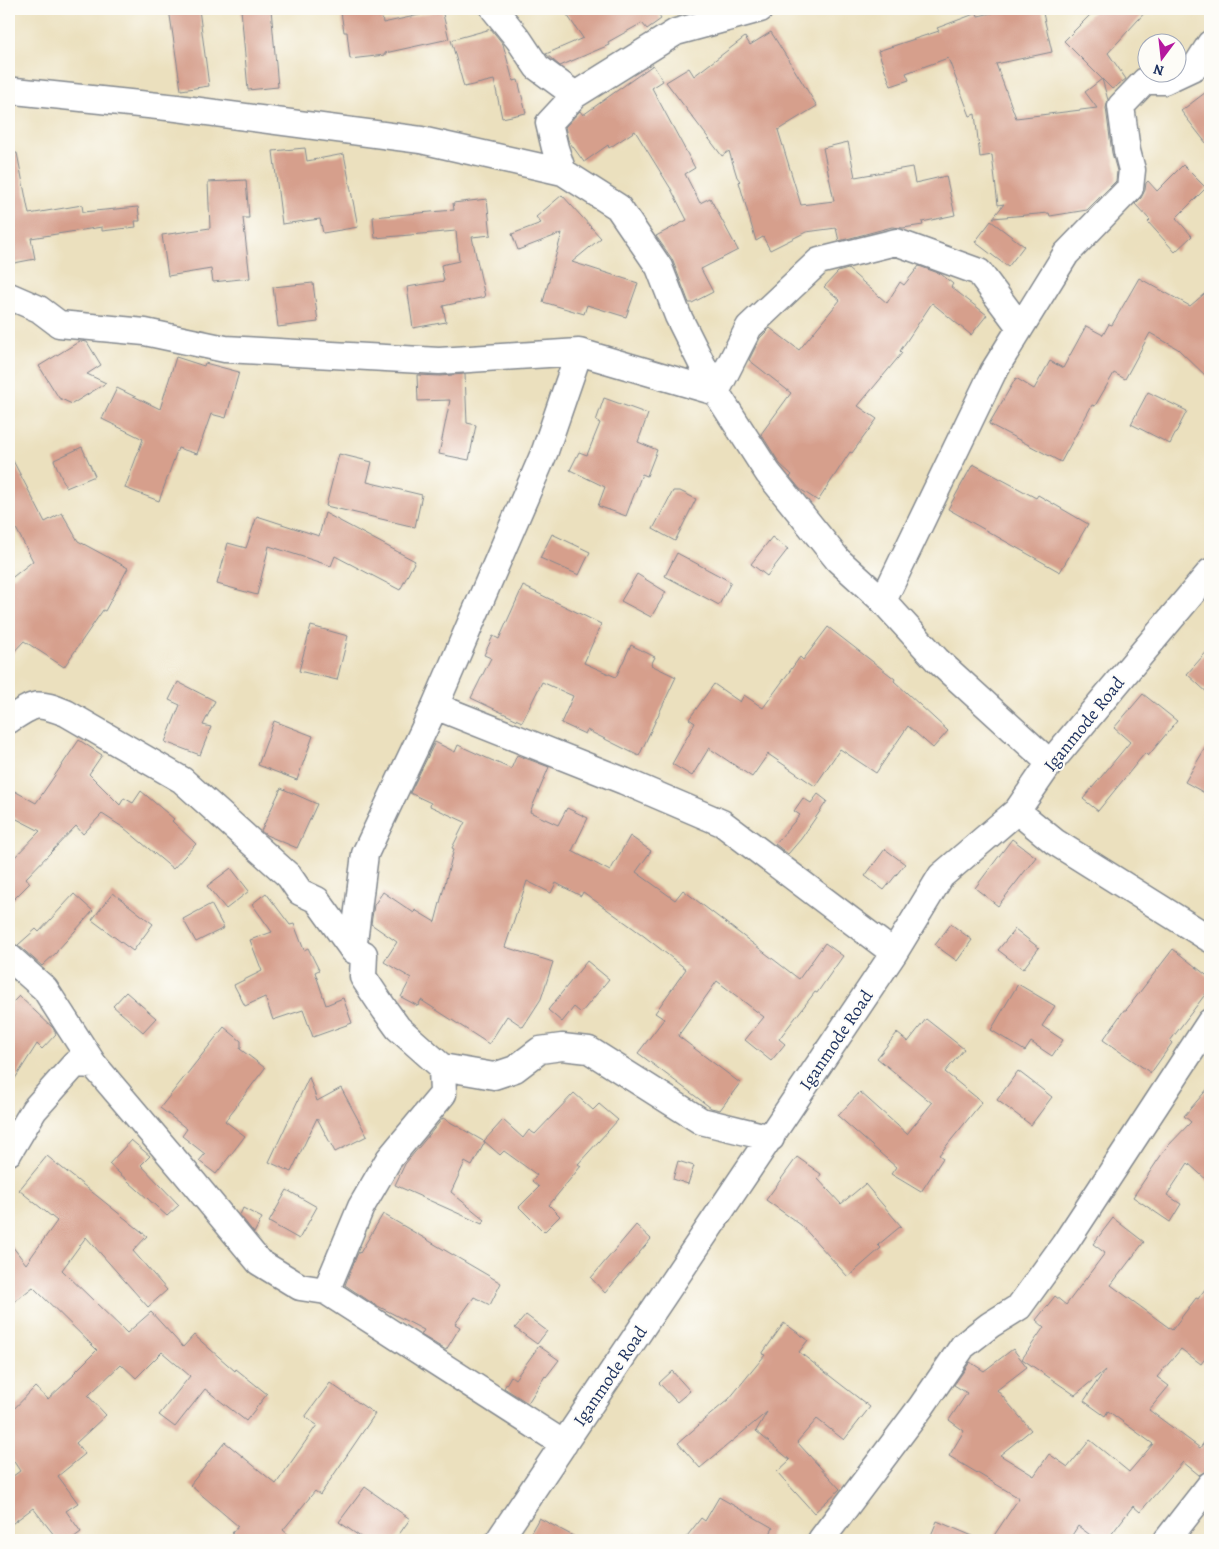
<svg xmlns="http://www.w3.org/2000/svg" width="1219" height="1549" viewBox="0 0 1219 1549" font-family="Alegreya,serif">
<rect width="100%" height="100%" fill="#fdfcf7"/>
<filter id="ink" filterUnits="userSpaceOnUse"><feTurbulence type="fractalNoise" baseFrequency=".02" numOctaves="2"/><feDisplacementMap in="SourceGraphic" scale="10" xChannelSelector="R" yChannelSelector="G"/><feConvolveMatrix kernelMatrix="1 2 1 2 8 2 1 2 1" color-interpolation-filters="sRGB"/></filter>
<filter id="wash" filterUnits="userSpaceOnUse"><feTurbulence type="fractalNoise" baseFrequency=".0096" numOctaves="4" result="noise"/><feDisplacementMap in="SourceGraphic" scale="20" xChannelSelector="R" yChannelSelector="G"/><feGaussianBlur stdDeviation="1.12" result="paint"/><feColorMatrix in="noise" values="0 0 0 0 0 0 0 0 0 0 0 0 0 0 0 0 0 1.4 0 .05"/><feComposite in="paint" operator="in"/></filter>
<g filter="url(#wash)">
<rect width="100%" height="100%" fill="#ebe0be"/>
<g id="blocks">
<path fill="#d69f8c" d="M169 9H199L209 86 181 90Z
M241 9H271L278 87 248 90Z
M368 9H381L383 23 442 10 449 39 385 53V55L350 59 347 32H344L341 12Z
M563 9H667L658 14 661 19 647 29 642 23 608 42 609 45 560 66 546 54 583 38Z
M1010 9H1042L1052 52 996 64 1016 118 1097 108 1085 92 1102 79 1064 41 1096 9H1148L1108 53 1126 79 1112 89 1102 79 1108 100 1106 108 1112 153 1117 171 1116 181 1087 210 1050 216 1049 213 993 218 1004 204 998 205 992 155 980 157 975 114 970 116 948 58 906 73 909 80 891 86 878 51 939 31 937 28 977 13 978 16Z
M491 29 503 44 513 81 518 80 526 113 502 118 494 80 464 87 451 40Z
M771 32 817 106 778 130 801 205 834 201 823 148 848 142 855 177 912 167 915 183 946 176 955 215 922 222 923 225 903 228 892 227 839 241 836 228 806 232 770 250 763 237 756 241 739 182 740 181 737 177 729 151 722 156 666 82 689 68 694 76 745 37 750 45Z
M653 65 663 81 652 88 695 168 685 174 700 203 710 198 738 250 701 269 713 292 692 303H689L672 259 656 236 687 220 671 189 635 131 609 148 608 145 584 162 568 140 565 127 580 111 583 115Z
M1210 89V148L1181 111Z
M305 148 307 161 344 154 358 227 323 233 320 219 282 224 273 151Z
M17 153 29 214 82 205 83 212 138 207 140 221H135L136 227 102 231V227L31 238 35 259 9 264V154Z
M1183 165 1206 188 1176 218 1192 236 1175 252 1148 222 1150 220 1135 204 1141 198 1145 190 1146 183 1148 181 1157 191Z
M246 180 249 218H243L250 278 213 282 211 269 168 276 162 235 210 228 208 182Z
M562 195 601 238 572 262 638 283 626 317 587 305 584 314 543 302 562 233 518 250 512 234 541 223 536 217Z
M487 199 491 235 472 237 485 297 443 306 446 322 413 328 407 287 444 281 441 265 459 261 456 231 375 238 373 217 454 210 453 203Z
M991 221 1024 246 1008 267 975 242Z
M919 266 941 274 953 284 951 287 987 315 971 335 932 303 900 351 902 353 858 406 877 419 852 453 850 452 818 501 800 489 790 477 792 475 780 464 761 434 791 393 749 360 760 338 770 328 799 350 840 300 824 287 838 272 848 269 887 303 900 282 904 285Z
M1139 278 1190 306 1210 289V380L1178 349 1150 333 1125 379 1114 373 1095 406 1092 405 1061 462 989 424 1016 378 1034 389 1050 361 1063 368 1086 326 1103 335 1109 324 1112 325Z
M313 283 318 322 278 327 273 287Z
M80 341 87 342 101 365 87 374 106 383 72 404 59 398 39 366Z
M176 357 204 366 205 363 239 372 226 418 211 414 197 454 178 448 159 501 125 488 143 439 102 419 117 388 160 409Z
M465 374 467 423 476 425 469 460 439 454 450 400 418 401 417 375 440 376Z
M1148 392 1187 411 1170 444 1131 424Z
M604 398 648 414 638 442 657 450 647 476 642 474 626 516 598 506 605 487 570 470 579 452 587 455 600 423 596 421Z
M82 447 95 476 66 488 54 460Z
M9 453 45 522 62 513 78 541 128 568 105 611 103 610 64 667 24 641 9 657V580L33 561 9 515Z
M339 454 372 462 367 482 422 495 415 527 326 506Z
M973 464 1036 498 1038 495 1088 524 1060 572 948 509Z
M673 491H680L696 499 675 541 653 529Z
M325 513 415 561 400 590 335 556 331 566 269 546 257 595 217 584 228 543 246 548 257 516 319 536Z
M552 534 590 552 579 575 540 558Z
M772 537 788 549 767 576 751 564Z
M677 553 731 582 719 605 665 576Z
M637 574 666 592 651 617 621 601Z
M523 586 601 624 584 663 616 677 631 645 655 657 651 665 676 677 639 756 587 730 585 734 561 723 573 696 542 682 522 722 471 698 491 658 484 655 493 636 499 639Z
M311 626 348 636 337 680 299 671Z
M828 627 895 679 894 681 948 731 933 748 908 726 876 773 840 749 815 786 768 754 752 777 709 748 692 776 672 764 695 723 689 719 714 684 740 702 744 695 763 708 800 657 803 660Z
M1210 648V695L1187 674Z
M178 682 215 701 203 725 211 727 200 755 165 742 180 705 169 700Z
M1143 694 1177 721 1148 756 1145 753 1098 811 1083 799 1130 742 1114 728Z
M274 721 313 736 297 780 258 765Z
M79 740 102 755 89 774 120 805 124 798 133 803 141 791 174 819 172 821 196 844 173 869 124 828 102 814 83 834 76 826 26 878 30 883 9 904V861L10 862 40 831 9 815V788L36 803Z
M1210 740V796L1185 782Z
M435 742 455 752 458 745 511 769 517 755 549 767 530 812 558 825 567 808 588 818 572 851 610 871 630 836 651 851 636 872 675 900 683 890 799 979 825 943 843 956 817 993 815 992 779 1039 785 1044 771 1061 745 1040 764 1017 717 981 678 1036 740 1083 720 1110 711 1108 638 1053 664 1019 655 1013 686 969 640 933 583 892 581 896 556 883 551 893 527 881 505 947 553 962 541 999 523 1027 507 1016 489 1044 421 1000 418 1006 401 997 411 978 384 962 397 942 371 924 374 905 383 892 414 913 415 910 435 922 454 849 452 848 465 822 430 806 431 803 410 793Z
M281 788 317 804 297 848 266 835 261 831Z
M818 794 827 801 801 839 788 854 775 844 800 815 794 811 803 798 811 803Z
M1012 839 1036 857 998 906 975 888Z
M885 849 905 864 884 890 865 876Z
M231 868 249 891 226 909 207 886Z
M113 893 153 924 133 951 92 920Z
M266 893 290 925 294 924 304 950 308 948 319 970 315 972 326 1005 343 998 352 1023 313 1037 303 1010 273 1020 265 997 245 1006 234 985 262 971 250 940 272 932 252 904Z
M74 894 93 911 57 951V952L42 966 18 945 36 929 39 932Z
M211 904 224 928 196 942 183 919Z
M951 924 972 940 957 961 935 945Z
M1015 929 1039 948 1023 969 998 950Z
M1173 949 1210 978V988L1170 1041 1172 1043 1151 1073 1103 1040 1124 1010H1126Z
M587 961 609 979 581 1013 574 1007 562 1022 548 1010Z
M1018 984 1055 1006 1042 1026 1063 1040 1052 1056 1031 1042 1025 1051 991 1030Z
M126 992 156 1018 143 1032 113 1006Z
M19 996 53 1028 56 1034 42 1049 37 1044 9 1088V1006Z
M926 1019 964 1049 945 1072 982 1102 939 1155 943 1158 921 1192 891 1174 896 1167 838 1116 860 1092 907 1134 932 1103 877 1058 897 1033 908 1042Z
M224 1027 241 1041V1047L240 1049 265 1068 225 1121 245 1136 216 1174 199 1161 205 1154 182 1136 187 1129 160 1108Z
M1018 1071 1052 1097 1031 1125 997 1100Z
M309 1077 317 1101 341 1088 367 1136 335 1152 317 1118 291 1172 269 1162Z
M1210 1086V1183L1188 1163 1167 1195 1181 1204 1170 1222 1133 1197 1166 1148 1191 1122 1184 1116Z
M574 1093 593 1110 599 1104 618 1120 578 1164 581 1166 549 1205 560 1216 544 1232 519 1207 539 1187 532 1181 537 1175 504 1151 500 1155 484 1141 503 1120 523 1138 529 1130 535 1134Z
M443 1118 485 1142 472 1166 465 1162 451 1192 485 1220 482 1224 395 1185 405 1164Z
M131 1140 150 1156 141 1165 179 1205 167 1216 109 1164Z
M47 1156 147 1236 133 1251 167 1290 148 1307 86 1237 62 1270 127 1333 151 1312 183 1347 194 1335 235 1371 236 1369 267 1394 246 1421 205 1389 175 1427 159 1415 190 1376 162 1352 136 1378 121 1364 88 1396 106 1415 76 1443 85 1454 58 1476 78 1503 66 1511 81 1532 70 1540H58L33 1508 9 1526V1479L20 1471 9 1454V1414L35 1387 48 1399 74 1375 73 1374 97 1350 33 1287 9 1306V1242L26 1264 57 1221 19 1190Z
M797 1157 821 1174 818 1179 841 1204 865 1184 901 1226 878 1245 881 1248 848 1277 801 1225 766 1200Z
M678 1161 694 1166 688 1184 673 1179Z
M287 1190 317 1207 299 1239 269 1222Z
M243 1208 262 1218 254 1233 240 1215Z
M383 1214 501 1283 490 1305 474 1297 455 1324 460 1327 446 1350 421 1335 424 1330 372 1303 345 1285 357 1255 359 1252 360 1253Z
M1113 1218 1144 1242 1111 1285 1172 1330 1196 1298 1198 1299 1210 1282V1352L1201 1364 1181 1349 1157 1377 1169 1386 1149 1410 1200 1448 1210 1434V1465L1206 1471 1199 1475 1183 1462 1140 1512 1133 1506 1107 1540H1097L1078 1526 1069 1540H991L1019 1498 949 1456 964 1431 949 1420 967 1393 954 1385 970 1362 984 1371 1013 1349 1027 1367 997 1390 1031 1430 1000 1455 1034 1476 1049 1454 1068 1467 1090 1440 1129 1472 1153 1444 1108 1411 1105 1416 1084 1401 1105 1370 1075 1395 1022 1359 1044 1327 1036 1320 1055 1296 1066 1305 1105 1253 1093 1244Z
M636 1225 651 1239 605 1293 591 1278Z
M526 1315 547 1331 537 1344 515 1328Z
M784 1323 808 1340 799 1352 870 1407 844 1440 817 1419 797 1442 840 1489 814 1513 777 1472 790 1460 756 1431 767 1412 700 1468 678 1443 699 1425H698L729 1399 765 1355 762 1354Z
M539 1346 559 1360 546 1377 545 1376 528 1403 504 1388 511 1376 515 1379Z
M672 1371 690 1391 677 1402 659 1383Z
M330 1383 375 1414 320 1495 315 1491 283 1530 295 1540H226L238 1526 190 1485 225 1442 276 1484 317 1425 305 1417Z
M365 1487 410 1519 395 1540H365L339 1522Z
M719 1497 773 1528 767 1540H684L701 1518 705 1521Z
M539 1518 581 1540H542L530 1534Z
M937 1521 982 1540H929Z"/>
</g>
</g>
<g filter="url(#ink)">
<use href="#blocks" fill-opacity="0" stroke="#83888e" stroke-width="1"/>
<g fill="none" stroke-linecap="round" stroke-linejoin="round">
<defs>
<path id="minor" d="M494 9 519 40 537 67 575 95 549 123 555 148 563 172 618 207 659 267 678 316 716 392 768 473 838 560 883 601 937 660 1050 763
M9 92 15 91 177 108 421 140 563 172
M575 95 676 32 760 9
M9 296 39 309 59 324 145 332 225 349 439 361 579 352 716 392 749 327 819 261 896 242 979 272 1020 327
M883 601 993 372 1066 254 1130 188 1132 170 1127 151 1121 106 1145 81H1164L1196 66 1210 44
M435 706 624 781 722 823 894 953
M9 720C35 703 36 701 66 713L182 780 289 876 300 892 317 900 353 950 364 954 363 977 385 1010 398 1028 442 1067 494 1076 515 1069 540 1050 562 1047 589 1050 701 1121 771 1138
M1017 811 1055 842 1210 939
M353 950 365 854 435 706 545 451 579 352
M9 957 45 989 94 1065 184 1171 259 1262 300 1287 326 1291 564 1444
M9 1152 34 1110 75 1064 94 1065
M326 1291 361 1207 389 1159 443 1094 442 1067
M499 1540 894 953 941 876 1017 811 1050 763 1210 572
M821 1540 921 1407 963 1346 990 1325 1019 1307 1064 1245 1210 1022
M1167 1540 1210 1485"/>
</defs>
<use href="#minor" stroke="#83888e" stroke-width="29"/>
<use href="#minor" stroke="#fff" stroke-width="26"/>
</g>
</g>
<g text-anchor="middle" stroke-width="4" stroke-linejoin="round" paint-order="stroke">
<g font-size="18" fill="#1b2f5e" stroke="#fdfcf7">
<text transform="translate(1084 724) rotate(-51)" y="6">Iganmode Road</text>
<text transform="translate(836 1040) rotate(-56)" y="6">Iganmode Road</text>
<text transform="translate(610 1376) rotate(-56)" y="6">Iganmode Road</text>
</g>
</g>
<rect width="1219" height="1549" fill="none" stroke="#fdfcf7" stroke-width="30"/>
<g transform="translate(1162 58) rotate(195)"><circle r="24" fill="#fdfcf7" stroke="#a3aaba"/>
<path d="M0-4L9 19L0 12L-9 19Z" fill="#b5179e"/>
<text y="-8" font-size="14" font-weight="bold" text-anchor="middle" fill="#1b2f5e">N</text>
</g>
</svg>
